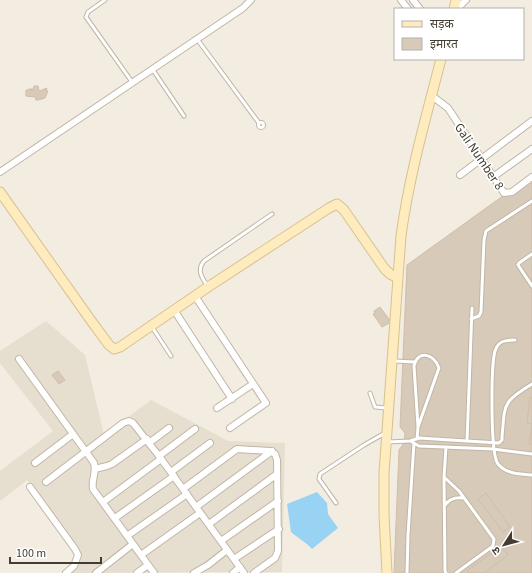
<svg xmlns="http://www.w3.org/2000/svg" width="532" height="573" viewBox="0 0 532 573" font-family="'Source Sans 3','Noto Sans Devanagari',sans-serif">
<rect width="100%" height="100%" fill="#f2ece1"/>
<path fill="#e6decf" d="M46 321 85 355 104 435 151 400 228 441 285 443 282 572 63 573 80 558 27 480 0 501V471L53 431 0 363V351Z"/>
<path fill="#98d3f4" d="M317 492 327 503 328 514 338 528 312 549C306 542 298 538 291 532L287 504Z"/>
<path fill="#d7cab9" stroke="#cfbea9" d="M34 86H38L39 91 47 88 46 90 48 91 45 98 38 100H36L35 97 26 96V90H28L29 89H32V91Z
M532 175V573H394L399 450 404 443 405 433 400 427 407 265Z
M380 307 391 322 382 327 373 314 375 313 374 311Z
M58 371 65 380 59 384 52 375Z
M530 397 532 398V424L527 423Z
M532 425V445L529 444Z
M486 493 510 527 503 532 478 499Z
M501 546 508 555 484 573H469L467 571Z"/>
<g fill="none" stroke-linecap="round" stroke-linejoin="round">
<defs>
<path id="lane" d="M105 0 88 12 86 17 132 82
M197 39 259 123
M153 70 184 116
M258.5 125a2.5 2.5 0 1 1 5 0a2.5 2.5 0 1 1-5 0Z
M532 254 519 263 518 265 532 286
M207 285C201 277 197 269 204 261L272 214
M471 319 479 316 481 312 484 240 486 231 532 201
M152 327 171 356
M515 340C505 340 498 341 495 351 491 366 490 454 498 464 506 474 520 474 532 475
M394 361 415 362
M370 393 375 407 387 408
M417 439 418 427 439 368C434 354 418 349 414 366L418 427
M467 441 472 308
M387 442 410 441 419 438 499 443 502 440V437C505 404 502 402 532 384
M412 442 419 446 493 449 532 454
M444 477 459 491 494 539 493 546 456 573
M336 503 319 479 320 474 364 445 385 433
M445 505C450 498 456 497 464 498
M407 573 408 535 414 443
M446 573 445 571 444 477 446 447"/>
<path id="street" d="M401 0 408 9
M413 0 420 9
M457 9 466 0
M432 96 448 108 504 193 512 192 532 177
M0 172 243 8 251 0
M460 175 532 121
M493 177 532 149
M195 296 266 403 230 428
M174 310 232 399
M19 359 94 463C97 472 91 480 93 489L154 573
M217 408 253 384
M149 443 169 428
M159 456 195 429
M35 463 73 434
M95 469 107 466 112 464 147 439
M171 472 210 443
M46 482 123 423 129 421 133 423 159 456 244 573
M30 487 75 549 78 555 74 566 66 573
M183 489 237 449 270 451 275 454 277 460 278 551 275 558 254 573
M103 502 161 459
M196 507 272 451
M115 518 174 476
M209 524 277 474
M127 536 187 494
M221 541 278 501
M141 555 200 513
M234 559 279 529
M96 573 133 544
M137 573 148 565
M194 573 208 565 227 550
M233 573 240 567"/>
<path id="secondary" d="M454 9 456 0
M0 192 92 322 109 345 114 349 120 347 208 287 329 208 337 204 344 210 384 268 390 274 398 278
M387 573 384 515V473L401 236C409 176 426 117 441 59"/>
</defs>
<use href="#lane" stroke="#c0b6a6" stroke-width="5"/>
<use href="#street" stroke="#c0b6a6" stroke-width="8"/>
<use href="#secondary" stroke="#d8c190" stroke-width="11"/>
<use href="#lane" stroke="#fff" stroke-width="3"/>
<use href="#street" stroke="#fff" stroke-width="6"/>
<use href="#secondary" stroke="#ffecbe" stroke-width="9"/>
</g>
<g text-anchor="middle" stroke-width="3.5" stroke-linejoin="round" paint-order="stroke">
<g font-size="13" fill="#433c32" stroke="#fff">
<text transform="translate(480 156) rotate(56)" y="5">Gali Number 8</text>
</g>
</g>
<rect x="394" y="8" width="130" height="52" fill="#ffffff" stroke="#b4b1ad"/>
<rect x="402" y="21" width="20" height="6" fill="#ffecbe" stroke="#b4b1ad"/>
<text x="430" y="28" font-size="12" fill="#433c32">सड़क</text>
<rect x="402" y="38" width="20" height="12" fill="#d7cab9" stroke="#b4b1ad"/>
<text x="430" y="48" font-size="12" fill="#433c32">इमारत</text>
<g transform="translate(504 545) rotate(234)" stroke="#ffffff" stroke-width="3" paint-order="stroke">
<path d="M0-3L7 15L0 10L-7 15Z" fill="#433c32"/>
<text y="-6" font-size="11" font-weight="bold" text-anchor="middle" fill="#433c32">उ</text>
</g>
<path d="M10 557v6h91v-6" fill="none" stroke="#433c32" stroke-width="2"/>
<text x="16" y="557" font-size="12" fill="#433c32" stroke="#ffffff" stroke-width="3" paint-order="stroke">100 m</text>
</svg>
